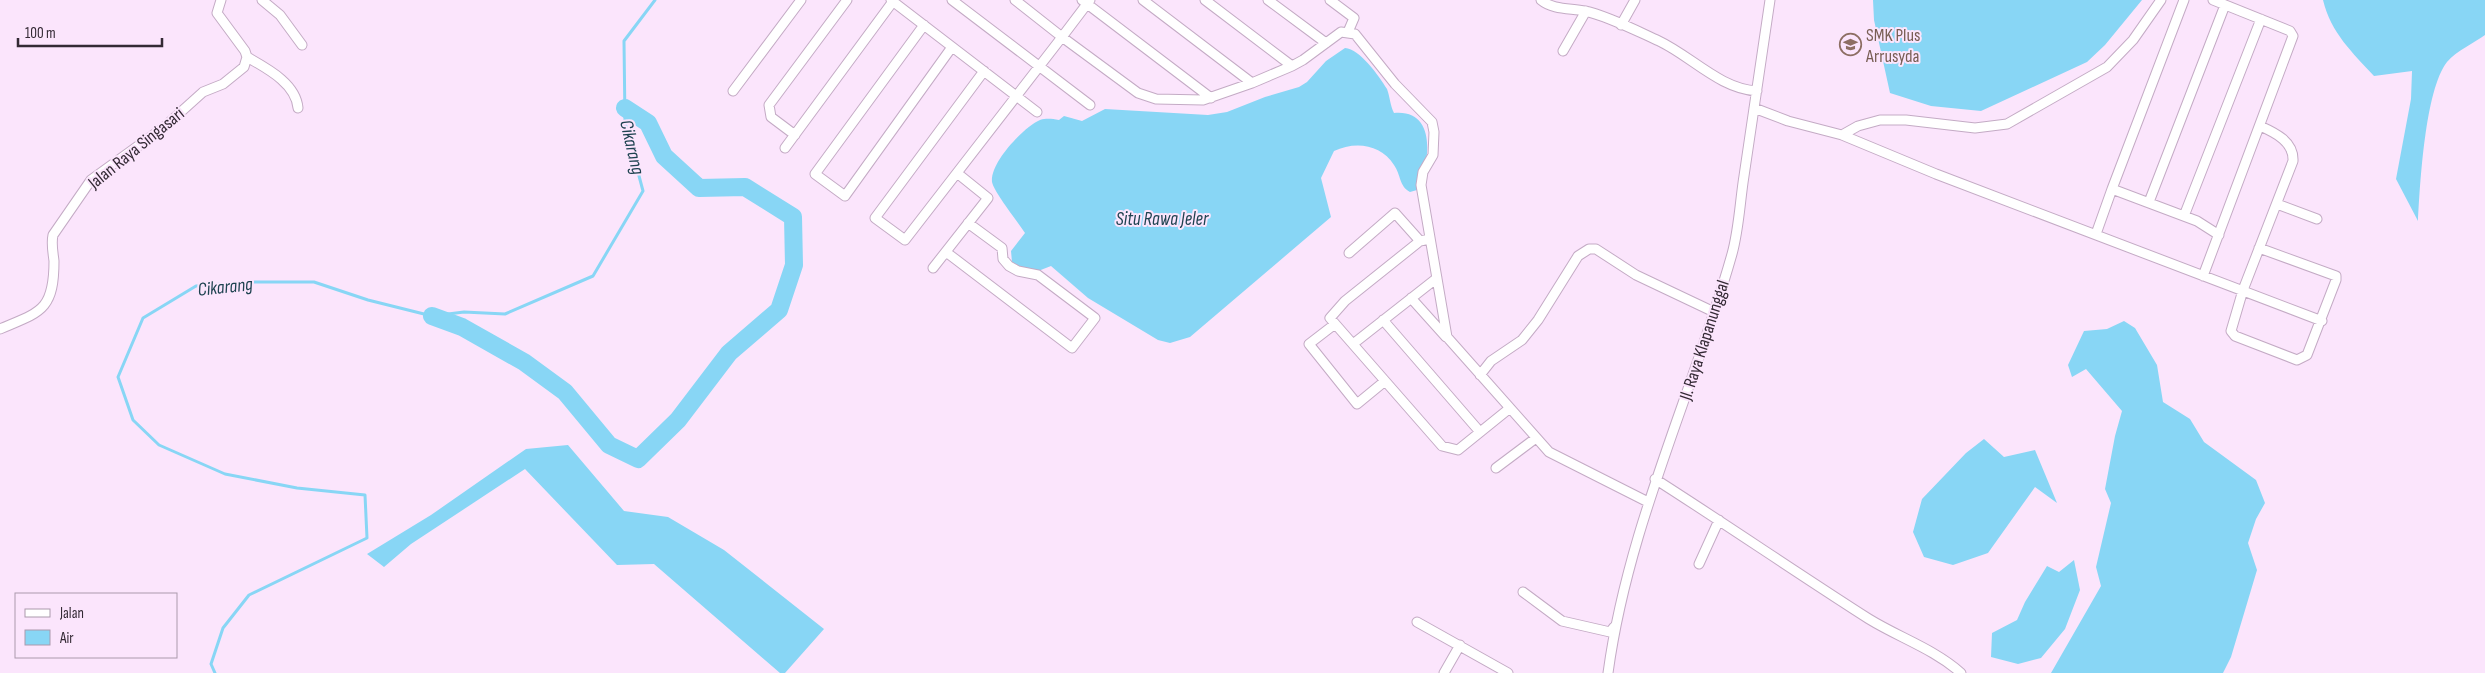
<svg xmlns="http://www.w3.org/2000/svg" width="2485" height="673" viewBox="0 0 2485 673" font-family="'Sofia Sans Condensed',sans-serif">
<rect width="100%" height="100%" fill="#fbe5fc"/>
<path fill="#88d6f5" d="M1873 0H2142L2105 45 2087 62 1981 111 1931 106 1890 93 1874 20Z
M2323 0H2485V35C2474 43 2456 51 2447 62 2425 90 2420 184 2418 221L2396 179 2411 99 2412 71 2374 76C2352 52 2331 33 2323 0Z
M1345 48C1360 49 1379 76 1387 89 1390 97 1390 105 1394 113 1438 109 1430 164 1417 190L1410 192C1399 186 1401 175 1394 165 1381 144 1355 141 1334 151L1321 178 1331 217 1190 337 1170 343 1158 340 1088 298 1051 266 1033 273 1017 267 1012 262 1011 251 1025 233C1018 222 994 192 992 182 990 162 1024 127 1040 120 1047 118 1052 119 1059 120L1064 116 1082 121 1105 109 1208 115 1227 112 1265 97 1299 87 1307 82 1326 61Z
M2124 321 2135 328 2157 365 2163 402 2190 419 2204 442 2256 480 2265 503 2256 519 2248 543 2257 570 2231 657 2223 673H2051L2101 586 2096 567 2111 503 2105 489 2115 436 2122 411 2086 369 2072 377 2068 365 2084 331 2107 329Z
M1984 439 2004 457 2035 450 2057 503 2035 487 1988 553 1953 565 1924 557 1913 532 1922 499 1966 453Z
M568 445 624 511 668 517 724 550 824 629 785 673H780L654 564 617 565 525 469 411 544 384 567 367 554 431 515 526 449Z
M2074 560 2080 590 2065 629 2041 658 2018 664 1991 657 1992 633 2017 620 2025 602 2047 566 2059 572Z"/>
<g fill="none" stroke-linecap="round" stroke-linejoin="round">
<path stroke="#88d6f5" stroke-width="3" d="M215 673 211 664 223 628 249 595 367 538 365 495 297 488 225 474 159 445 133 420 118 377 143 318 196 286 249 282H314L368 300 432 316 464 312 505 314 593 276 643 191 625 123 624 41 655 0"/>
<path stroke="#88d6f5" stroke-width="18" d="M432 316 462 327 524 362 565 392 609 445 638 459 678 420 729 353 779 310 794 265 793 217 745 187 699 188 664 156 648 123 625 108"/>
<defs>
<path id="minor" d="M262 0 280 15 302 45
M891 0 1037 112
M952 0 1090 105
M1015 0 1062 37 1090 0
M1082 0 1211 98
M1143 0 1252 83
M1205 0 1292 66
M1268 0 1326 43
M1330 0 1354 18 1348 32
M1541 0C1553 10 1571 8 1585 11 1608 16 1637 31 1659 41 1691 56 1720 89 1757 91
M2184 0 2112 189 2197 221 2219 235
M924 25 815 174 845 196 952 47
M1621 25 1635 0
M1563 51 1586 11
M247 57C266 68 296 83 298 108
M984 71 875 218 905 240 1062 37 1138 93 1156 99 1203 100 1252 83 1292 66 1303 60 1341 32 1355 34 1395 84 1432 122 1434 132 1433 155 1423 172 1421 185 1447 337 1549 452 1648 502
M733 91 801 0
M1754 108 1788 121 1842 135 1936 174 2322 321
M795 135 771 117 769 105 847 0
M1842 135 1858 126 1880 120H1906L1975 128 2007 124 2107 67 2133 40 2161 0
M785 148 894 0
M2149 202 2225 5
M2277 204 2317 219
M2184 216 2261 19
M2096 234 2112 189
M1430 239 1420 241 1345 301 1330 318 1442 446 1458 450 1510 408
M2259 248 2336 276V280L2307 355 2297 360 2235 336 2231 331 2243 290 2293 161C2294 142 2276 133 2260 126
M946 252 1072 348 1095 318 1038 275 1018 271 1009 266 1003 259 1002 248 968 223
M1349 253 1395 213 1420 241
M933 268 988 198 957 173
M2203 276 2293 36 2290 31 2213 0
M1411 298 1446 337
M1383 320 1480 432
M1335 324 1309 344 1357 404 1385 381
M0 329C40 312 54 311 54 261 53 252 51 244 53 235L91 180 163 128 203 92 223 84 244 67 247 57 245 51 217 13 221 0
M1353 344 1437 278
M1480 375 1491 361 1522 340 1538 320 1578 256 1589 249H1596L1636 275 1714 312
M1496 468 1536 438
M1655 479C1727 525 1797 573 1869 619 1900 638 1934 649 1961 673
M1699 564 1719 520
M1523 592 1562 621 1610 632 1614 627
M1417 622 1508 673
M1444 673 1460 645
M1608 673C1628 526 1692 396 1732 254 1739 229 1740 201 1744 176 1753 117 1761 59 1770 0"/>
</defs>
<use href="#minor" stroke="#c4abc5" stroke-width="11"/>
<use href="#minor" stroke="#fff" stroke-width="9"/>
</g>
<defs>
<symbol id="school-ring" viewBox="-11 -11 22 22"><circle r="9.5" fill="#fbe5fc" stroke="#8d6e63" stroke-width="1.5"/><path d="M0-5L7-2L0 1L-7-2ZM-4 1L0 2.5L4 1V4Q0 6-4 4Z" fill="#8d6e63"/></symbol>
</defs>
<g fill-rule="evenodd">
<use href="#school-ring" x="1838" y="32" width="25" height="25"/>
</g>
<g text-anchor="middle" stroke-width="4" stroke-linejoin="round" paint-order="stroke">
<g font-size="18" fill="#785e54" stroke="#fbe5fc" text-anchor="start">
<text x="1866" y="41">SMK Plus<tspan x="1866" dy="21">Arrusyda</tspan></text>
</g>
<g font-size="18" fill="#332934" stroke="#fbe5fc">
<text transform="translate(136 148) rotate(-39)" y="6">Jalan Raya Singasari</text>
<text transform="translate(1704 340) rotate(-72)" y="6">Jl. Raya Klapanunggal</text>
</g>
<g font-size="19" font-style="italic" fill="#1e4250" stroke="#fbe5fc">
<text transform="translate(633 147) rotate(77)" y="7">Cikarang</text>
<text x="1162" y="225">Situ Rawa Jeler</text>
<text transform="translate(225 286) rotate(-6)" y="7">Cikarang</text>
</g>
</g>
<rect x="15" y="593" width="162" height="65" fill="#fbe5fc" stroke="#ab9aac"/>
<rect x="25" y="609" width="25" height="8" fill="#ffffff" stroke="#ab9aac"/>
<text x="60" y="618" font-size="15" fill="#332934">Jalan</text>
<rect x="25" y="630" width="25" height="15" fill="#88d6f5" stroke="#ab9aac"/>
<text x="60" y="643" font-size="15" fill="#332934">Air</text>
<path d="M18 38v8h144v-8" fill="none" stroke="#332934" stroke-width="2.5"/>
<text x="25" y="38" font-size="15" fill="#332934" stroke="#fbe5fc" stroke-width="4" paint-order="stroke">100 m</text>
</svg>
